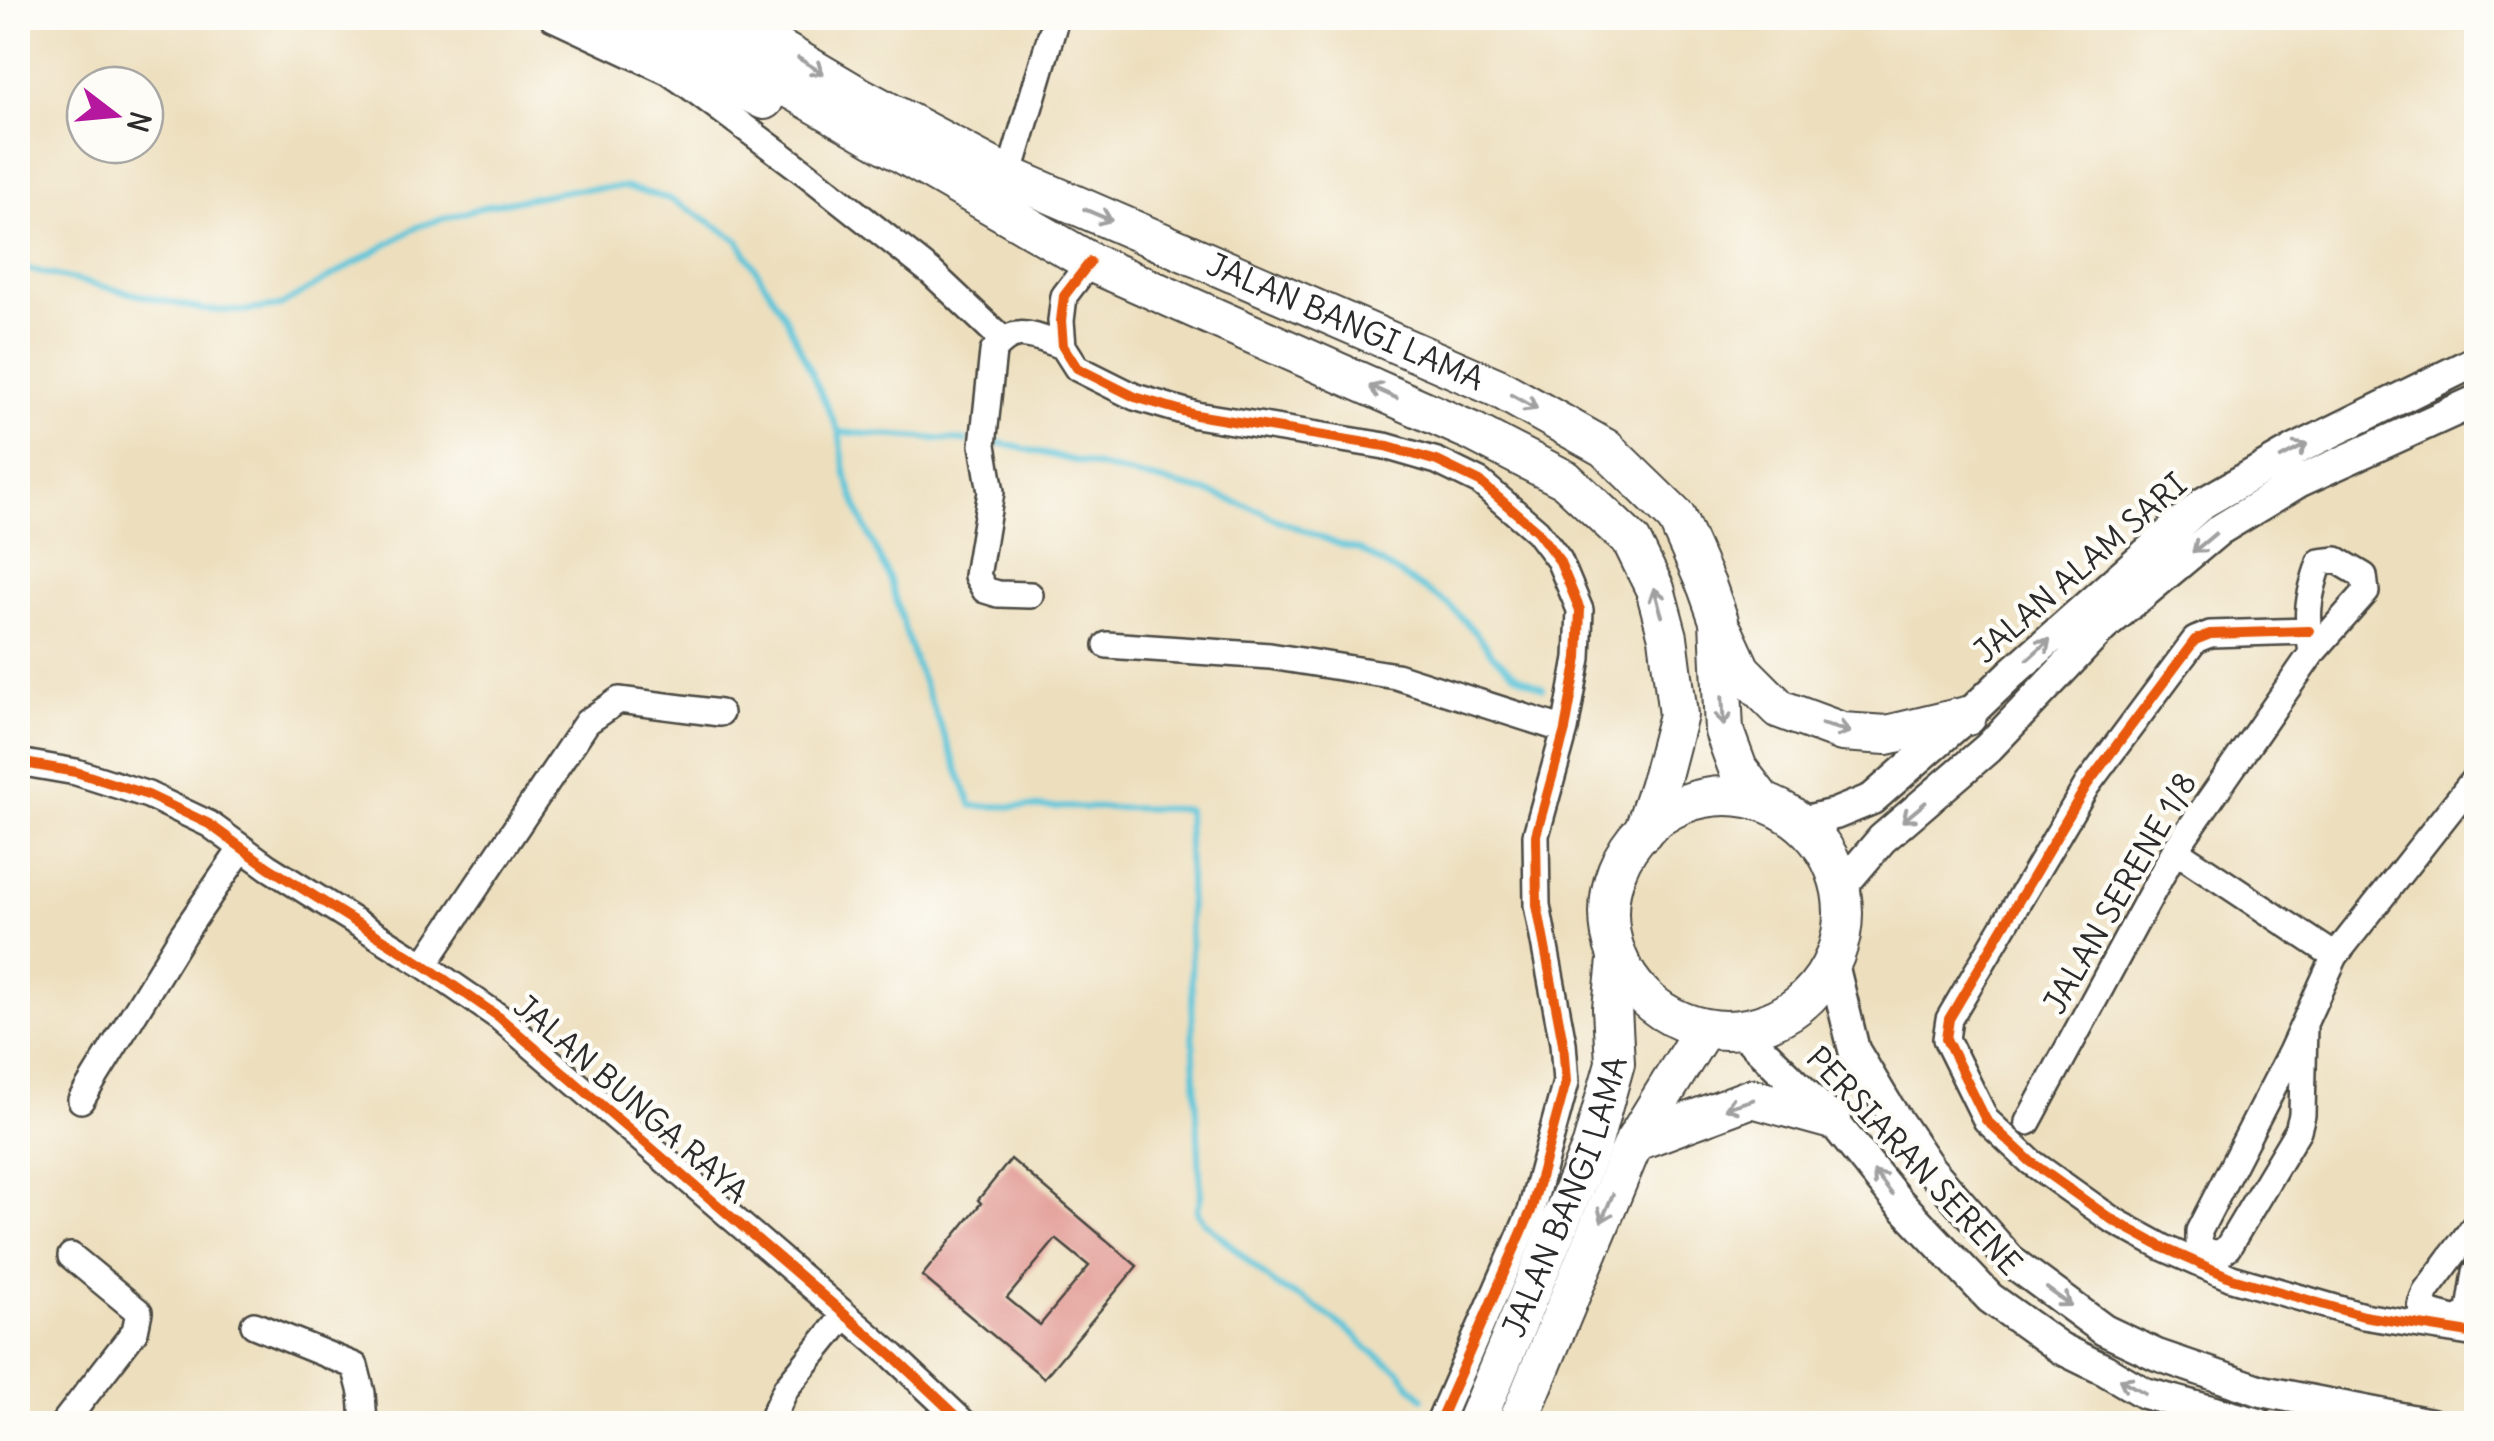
<svg xmlns="http://www.w3.org/2000/svg" width="2494" height="1441" viewBox="0 0 2494 1441" font-family="Delius,sans-serif">
<rect width="100%" height="100%" fill="#fdfcf7"/>
<filter id="ink" filterUnits="userSpaceOnUse"><feTurbulence type="fractalNoise" baseFrequency=".01" numOctaves="2"/><feDisplacementMap in="SourceGraphic" scale="20" xChannelSelector="R" yChannelSelector="G"/><feConvolveMatrix kernelMatrix="1 2 1 2 8 2 1 2 1" color-interpolation-filters="sRGB"/></filter>
<filter id="wash" filterUnits="userSpaceOnUse"><feTurbulence type="fractalNoise" baseFrequency=".0048" numOctaves="4" result="noise"/><feDisplacementMap in="SourceGraphic" scale="40" xChannelSelector="R" yChannelSelector="G"/><feGaussianBlur stdDeviation="2.25" result="paint"/><feColorMatrix in="noise" values="0 0 0 0 0 0 0 0 0 0 0 0 0 0 0 0 0 1.4 0 .05"/><feComposite in="paint" operator="in"/></filter>
<g filter="url(#wash)">
<rect width="100%" height="100%" fill="#eddfbe"/>
<g fill="none" stroke-linecap="round" stroke-linejoin="round">
<path stroke="#5dc5d9" stroke-width="6" d="M18 267 204 310 242 311 280 306 419 226 486 206 571 190 624 187 670 199 707 220 738 240 786 318 839 432 846 475 862 520 889 578 915 662 972 806 1187 809 1193 1034 1201 1196 1197 1211 1203 1220 1275 1285 1305 1300 1333 1319 1357 1337 1368 1349 1400 1371 1411 1386 1423 1398
M839 432 966 441
M991 441 1211 493 1261 511 1273 518 1343 546 1360 550 1448 604 1475 632 1493 655 1515 674 1543 688"/>
</g>
<g id="blocks">
<path fill="#e0938c" fill-rule="evenodd" d="M1011 1159 1137 1266 1044 1378 922 1276 981 1203 978 1200ZM1056 1239 1089 1266 1040 1325 1007 1298Z"/>
</g>
</g>
<g filter="url(#ink)">
<use href="#blocks" fill-opacity="0" stroke="#484641" stroke-width="2.5"/>
<g fill="none" stroke-linecap="round" stroke-linejoin="round">
<defs>
<path id="minor" d="M553 18 669 72 692 88 807 174 932 273 1002 339
M1009 176 1056 18
M1090 262 1064 296 1061 321 1063 346 1077 368 1135 397 1196 415 1385 446 1437 461 1480 482 1537 531 1559 560 1580 610 1578 658 1565 730 1536 835 1537 905 1563 1043 1566 1082 1531 1211 1438 1424
M1030 595 998 594 985 590 977 576 991 492 983 445 993 352C1013 323 1035 337 1063 346
M2309 631 2210 634 2195 640 2087 785 1949 1019 1946 1039 1986 1120 2031 1162 2111 1219 2164 1248 2232 1278 2363 1316 2476 1334
M1107 645 1270 656 1396 676 1565 730
M18 762 76 772 148 795 209 824 268 867 424 965 499 1017 893 1356 965 1424
M2175 850 2335 956
M424 965 587 722 619 700 720 713
M2304 1024 2302 1115 2298 1130 2228 1247 2220 1254 2205 1251 2199 1242V1231L2291 1052 2335 956 2476 777
M81 1100 183 934 242 848
M2028 1122 2175 850 2312 653C2306 614 2307 600 2320 562L2337 560 2364 576 2366 592 2312 653
M2476 1224 2426 1291 2421 1305 2431 1313 2458 1320 2470 1311 2476 1272
M254 1325 355 1366 362 1393 364 1424
M771 1420 786 1388 845 1315
M63 1424 135 1331 139 1312 71 1256"/>
<path id="tertiary" d="M1801 822 1835 814 1872 799 1967 716 2013 672 2203 503 2295 450 2476 361
M1841 887 1882 839 1988 748 2103 627 2219 530 2300 481 2476 401
M1833 964 1854 1050 1890 1110 1930 1169 2012 1262 2104 1330 2157 1355 2262 1391 2431 1424
M1742 1031 1832 1120 1896 1199 1990 1298 2060 1348 2105 1370 2144 1393 2259 1424"/>
<g id="primary">
<path d="M598 18 764 100"/>
<path d="M667 18 1090 262 1473 432 1566 480 1632 542 1655 589 1668 637 1678 715 1662 776 1643 832"/>
<path id="s1" d="M727 18 857 95 1009 176 1498 388 1605 448 1676 517 1707 587 1719 621 1724 731 1738 769 1761 799"/>
<path d="M1724 633 1741 670 1780 709 1842 732 1887 735 1967 716"/>
<circle cx="1726" cy="913" r="117"/>
<path d="M1634 1142 1752 1098 1832 1120"/>
<path id="s2" d="M1475 1424 1592 1145 1615 1063 1612 1008 1617 960"/>
<path d="M1517 1424 1634 1142 1703 1030"/>
</g>
</defs>
<use href="#minor" stroke="#484641" stroke-width="30"/>
<use href="#tertiary" stroke="#484641" stroke-width="35"/>
<use href="#primary" stroke="#484641" stroke-width="42"/>
<use href="#minor" stroke="#fff" stroke-width="25"/>
<use href="#tertiary" stroke="#fff" stroke-width="30"/>
<use href="#primary" stroke="#fff" stroke-width="38"/>
<defs>
<path id="cycleway" d="M1090 262 1064 296 1061 321 1063 346 1077 368 1135 397 1196 415 1385 446 1437 461 1480 482 1537 531 1559 560 1580 610 1578 658 1565 730 1536 835 1537 905 1563 1043 1566 1082 1531 1211 1438 1424
M2309 631 2210 634 2195 640 2087 785 1949 1019 1946 1039 1986 1120 2031 1162 2111 1219 2164 1248 2232 1278 2363 1316 2476 1334
M18 762 76 772 148 795 209 824 268 867 424 965 499 1017 893 1356 965 1424"/>
</defs>
<use href="#cycleway" stroke="#fdfcf7" stroke-width="16"/>
<use href="#cycleway" stroke="#e8590c" stroke-width="10"/>
</g>
<defs><path id="oneway-shaft" d="M-6 0H5M1.5-3L5.5 0L1.5 3" fill="none" stroke-width="1.6" stroke-linecap="round" stroke-linejoin="round" transform="scale(2.5)"/></defs>
<g stroke="#a0a0a0">
<use href="#oneway-shaft" transform="translate(811 66) rotate(32)"/>
<use href="#oneway-shaft" transform="translate(1098 215) rotate(23)"/>
<use href="#oneway-shaft" transform="translate(1383 392) rotate(-156)"/>
<use href="#oneway-shaft" transform="translate(1524 402) rotate(29)"/>
<use href="#oneway-shaft" transform="translate(2294 451) rotate(-28)"/>
<use href="#oneway-shaft" transform="translate(2204 543) rotate(140)"/>
<use href="#oneway-shaft" transform="translate(1658 602) rotate(-106)"/>
<use href="#oneway-shaft" transform="translate(2039 649) rotate(-42)"/>
<use href="#oneway-shaft" transform="translate(1723 711) rotate(87)"/>
<use href="#oneway-shaft" transform="translate(1836 728) rotate(15)"/>
<use href="#oneway-shaft" transform="translate(1914 812) rotate(140)"/>
<use href="#oneway-shaft" transform="translate(1739 1104) rotate(163)"/>
<use href="#oneway-shaft" transform="translate(1883 1183) rotate(-129)"/>
<use href="#oneway-shaft" transform="translate(1607 1208) rotate(113)"/>
<use href="#oneway-shaft" transform="translate(2059 1297) rotate(36)"/>
<use href="#oneway-shaft" transform="translate(2132 1386) rotate(-151)"/>
</g>
</g>
<g text-anchor="middle" stroke-width="9" stroke-linejoin="round" paint-order="stroke">
<g font-size="32" fill="#2b2b2b" stroke="#fdfcf7">
<text dy="11" stroke="none"><textPath href="#s1" startOffset="690">JALAN BANGI LAMA</textPath></text>
<text transform="translate(2080 568) rotate(-41)" y="11">JALAN ALAM SARI</text>
<text transform="translate(2120 893) rotate(-60)" y="11">JALAN SERENE 1/8</text>
<text transform="translate(631 1099) rotate(41)" y="11">JALAN BUNGA RAYA</text>
<text transform="translate(1914 1161) rotate(47)" y="11">PERSIARAN SERENE</text>
<text dy="11" stroke="none"><textPath href="#s2" startOffset="245">JALAN BANGI LAMA</textPath></text>
</g>
</g>
<rect width="2494" height="1441" fill="none" stroke="#fdfcf7" stroke-width="60"/>
<g transform="translate(115 115) rotate(106)"><circle r="48" fill="#fdfcf7" stroke="#a9a8a5" stroke-width="2.5"/>
<path d="M0-8L18 38L0 25L-18 38Z" fill="#b5179e"/>
<text y="-15" font-size="28" font-weight="bold" text-anchor="middle" fill="#2b2b2b">N</text>
</g>
</svg>
